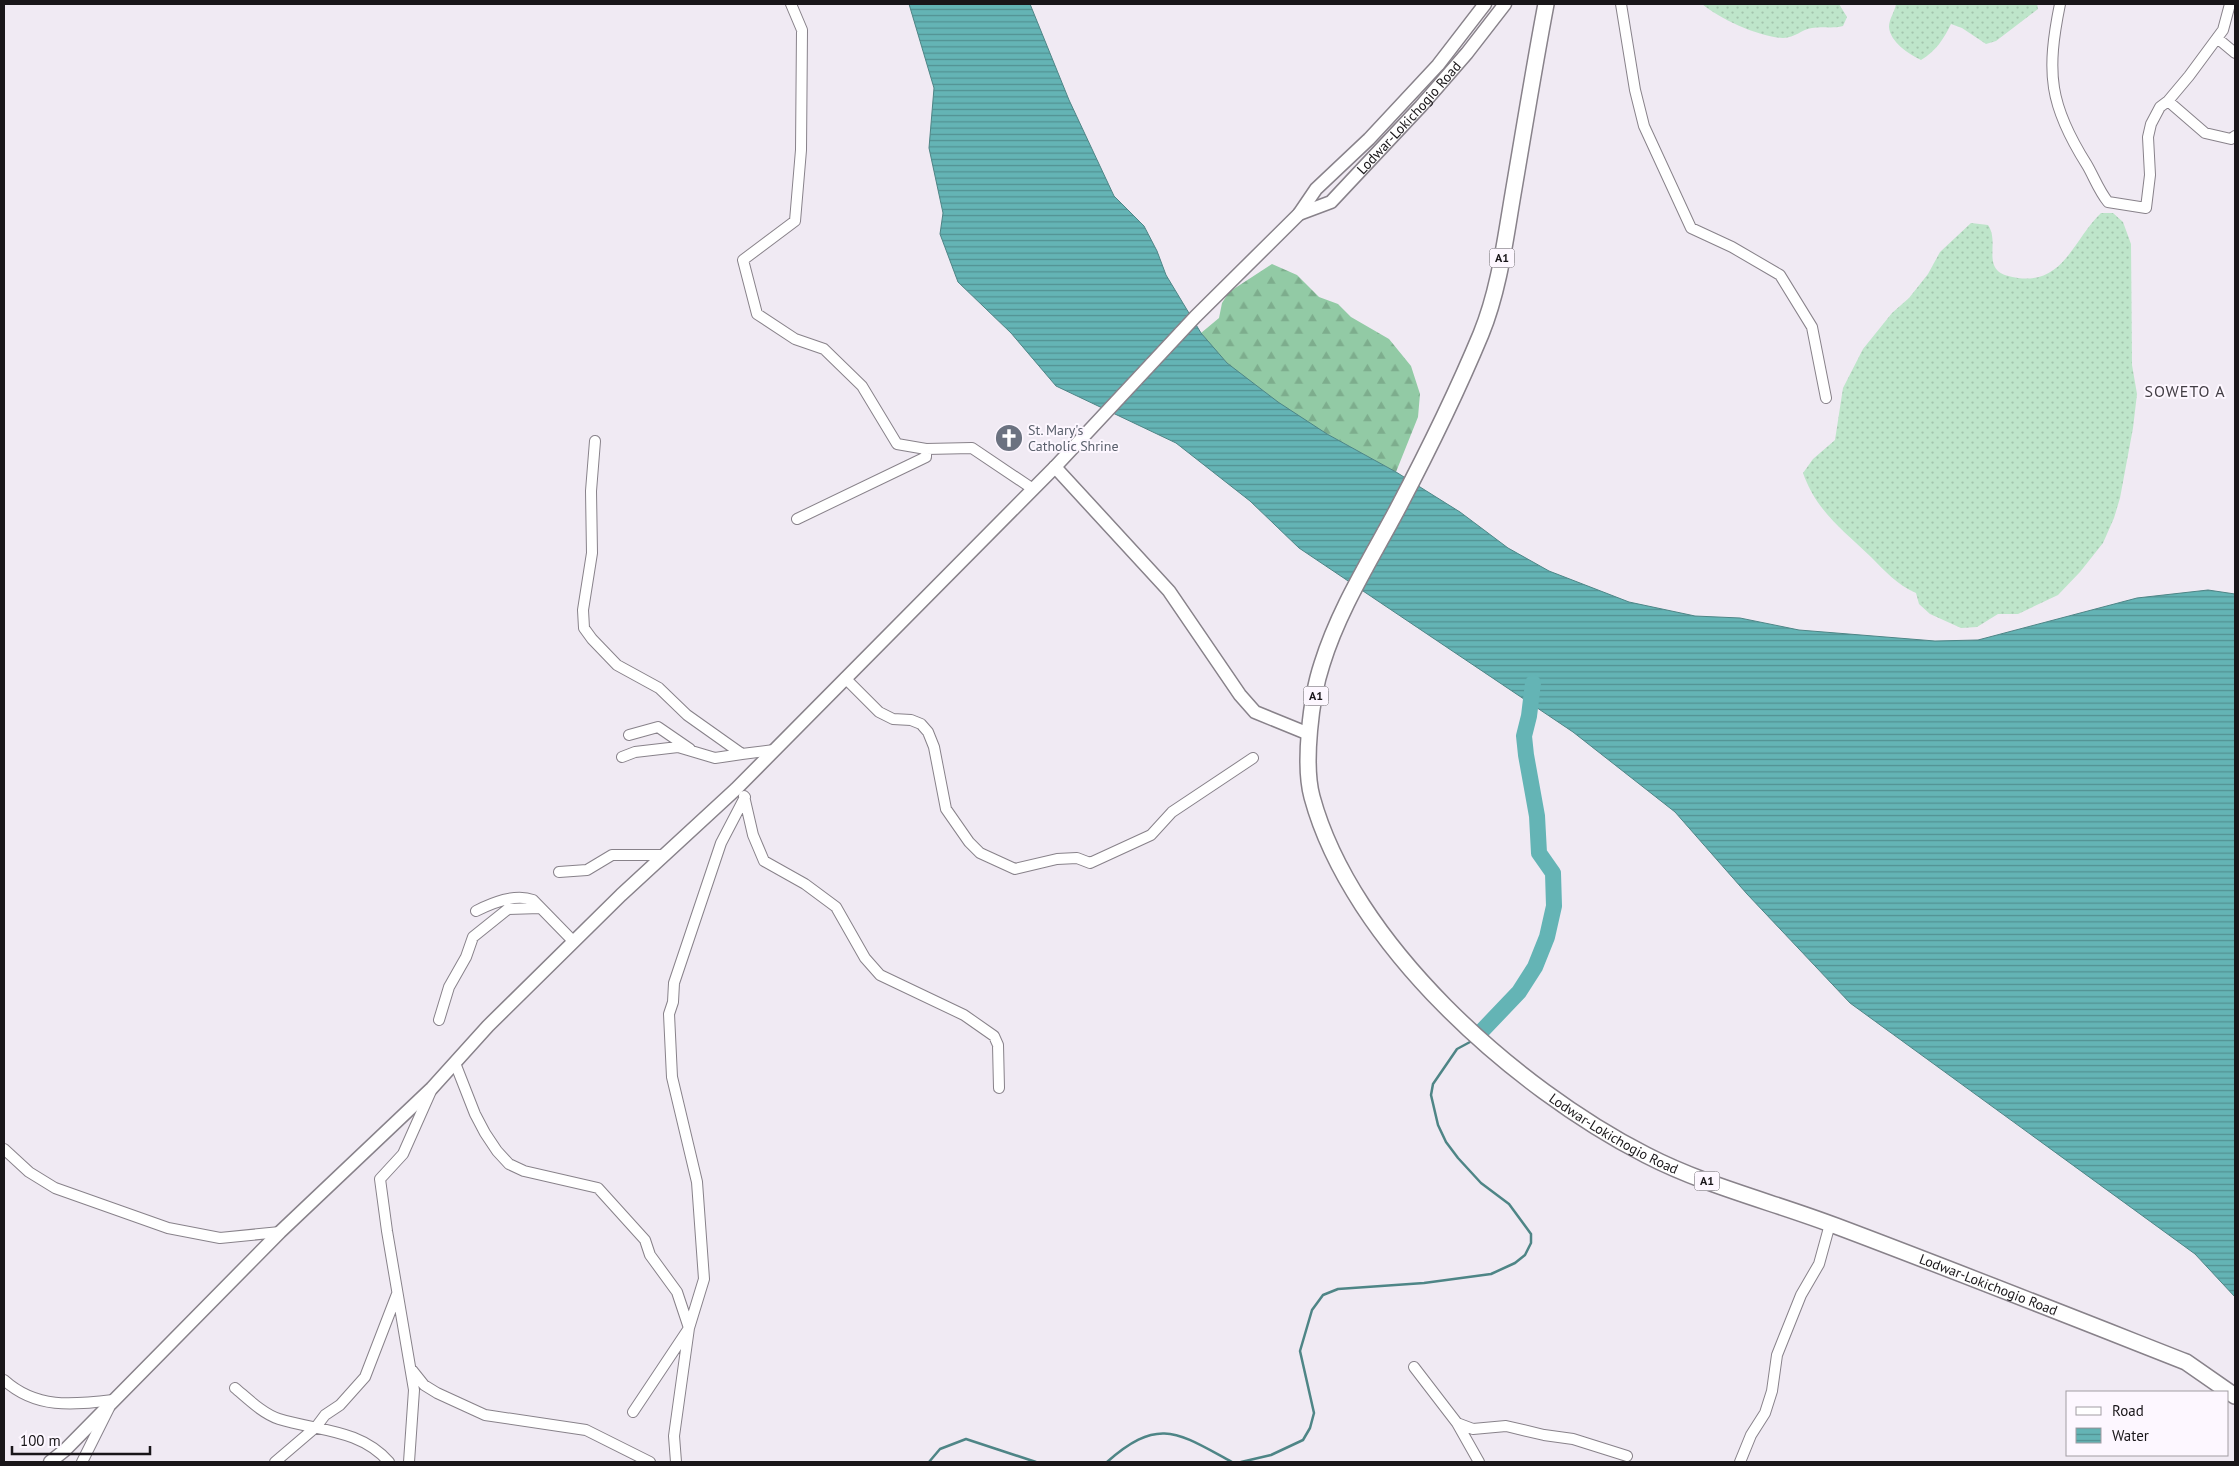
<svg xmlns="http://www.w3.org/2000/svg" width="2239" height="1466" viewBox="0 0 2239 1466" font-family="'PT Sans',sans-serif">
<defs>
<pattern id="grass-dots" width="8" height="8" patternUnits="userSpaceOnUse" patternTransform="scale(1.25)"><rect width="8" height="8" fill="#bee5ca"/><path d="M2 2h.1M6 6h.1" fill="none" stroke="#a3c4ad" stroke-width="1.8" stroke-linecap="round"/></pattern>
<pattern id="forest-firs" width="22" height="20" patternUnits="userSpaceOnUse" patternTransform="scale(1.25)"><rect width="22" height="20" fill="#92caa5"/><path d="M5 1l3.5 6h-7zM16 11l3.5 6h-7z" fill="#7dad8d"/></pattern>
<pattern id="water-rules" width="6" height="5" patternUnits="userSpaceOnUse" patternTransform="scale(1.25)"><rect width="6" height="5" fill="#64b4b5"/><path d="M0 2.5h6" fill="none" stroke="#529192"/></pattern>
</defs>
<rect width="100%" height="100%" fill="#f0eaf3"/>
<path fill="url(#grass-dots)" d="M1702 4H1839L1847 17 1843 26C1832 29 1822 26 1812 28 1802 29 1795 38 1783 38 1759 37 1720 19 1702 4Z
M1896 4H2037L2038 9 1996 41 1986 44 1962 28 1951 24C1944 39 1935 52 1921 60 1909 54 1890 42 1889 27 1889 19 1895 11 1896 4Z
M2101 213H2113L2123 222 2131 244 2132 365 2137 394 2133 428 2120 498 2114 518 2103 543 2080 572 2058 595 2018 614H1998L1977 627 1961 628 1930 614 1919 604 1916 593C1896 584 1886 572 1871 557 1843 530 1817 512 1803 473L1813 459 1835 440 1843 388 1863 349 1892 313 1909 298 1928 274 1940 252 1971 223 1988 225C1998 240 1987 258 1997 270 2001 275 2011 277 2018 278 2064 284 2073 240 2101 213Z"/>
<path fill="url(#forest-firs)" d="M1272 264 1297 275 1319 297 1338 304 1351 317 1389 339 1411 366 1420 394 1418 417 1396 472C1341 443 1272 406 1226 362 1217 354 1210 343 1201 333L1219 318 1222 303 1229 292Z"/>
<path fill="url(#water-rules)" stroke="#4e8586" d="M909 4H1030L1069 100 1114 196 1144 226 1157 251 1166 275 1201 333 1227 363 1278 402 1327 434 1396 472 1460 512 1508 548 1549 571 1629 602 1695 616 1740 618 1799 630 1935 641 1978 640 2137 598 2208 590 2235 594V1297L2195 1254 1850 1003 1747 894 1675 812 1573 732 1299 548 1250 501 1176 443 1056 386 1011 333 958 282 940 234 943 213 929 148 934 88Z"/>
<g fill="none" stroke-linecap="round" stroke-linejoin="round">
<path stroke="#4e8586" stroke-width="2.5" d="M929 1462 940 1449 966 1439 1036 1462
M1107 1462C1159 1416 1178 1433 1232 1462
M1241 1462 1271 1455 1303 1440 1310 1428 1314 1413 1300 1351 1312 1310 1323 1295 1338 1289 1424 1283 1491 1274 1515 1263 1525 1255 1531 1243V1234L1509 1204 1481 1183 1458 1158 1446 1142 1438 1125 1431 1095 1433 1084 1457 1049 1470 1042"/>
<path stroke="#64b4b5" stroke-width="16" d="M1478 1035 1519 992 1535 967 1547 937 1554 906 1553 873 1539 853 1537 816 1526 755 1524 736 1529 716 1533 683"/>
<defs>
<path id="minor" d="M791 4 802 30 801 150 795 221 743 260 757 314 795 339 824 349 862 386 897 444 926 449 972 448 1033 489
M1621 4 1635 90 1644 126 1691 228 1732 247 1780 275 1812 327 1826 398
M2060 4C2046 73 2049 105 2087 165 2094 177 2099 191 2108 202L2146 208 2150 175 2148 137 2151 124 2160 107 2168 101 2189 76 2223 30 2230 4
M2217 38 2235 53
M2168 101 2205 133 2231 139 2235 136
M595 441 591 491 592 553 583 610 584 628 592 639 617 665 659 688 687 715 742 754 774 750
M797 519 926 457V449
M845 678 879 712 893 719 911 720 921 724 928 732 934 747 946 809 969 842 980 853 1015 869 1057 859 1077 858 1090 863 1151 835 1172 812 1253 758
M629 735 658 727 690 749
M622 757 635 752 678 747 715 758 742 754
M744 796 753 835 764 861 805 884 836 907 865 958 880 975 964 1015 994 1036 998 1045 999 1088
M559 872 587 870 612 855H664
M476 911C492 903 515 893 533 900L574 942
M439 1020 449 987 466 957 473 937 508 909 540 908
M455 1063 475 1114 485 1133 497 1151 509 1164 524 1171 598 1188 645 1240 650 1255 677 1292 689 1328 633 1412
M4 1149 29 1172 55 1188 168 1228 220 1238 280 1232
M1414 1367 1457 1423 1479 1462
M412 1370 424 1385 437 1393 485 1415 586 1430 650 1462
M4 1380C36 1409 72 1405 113 1400
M235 1388C247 1398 263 1414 279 1419 318 1431 360 1429 389 1462
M1457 1423 1473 1429 1506 1426 1544 1435 1573 1439 1627 1456
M82 1462 109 1408
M275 1462 316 1427 325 1415 340 1405 365 1377 397 1294
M409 1462 414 1390 387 1231 380 1179 403 1154 431 1091
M676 1462 674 1436 689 1328 704 1279 697 1182 672 1077 669 1014 673 1002 674 983 721 843 745 797
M1740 1462 1751 1435 1765 1413 1772 1391 1777 1355 1801 1295 1819 1264 1830 1224"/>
<g id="major">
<path id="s1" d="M1299 214 1331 202 1421 106 1467 53 1505 4"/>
<path d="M1055 467 1169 591 1240 695 1255 712 1309 734"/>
<path d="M50 1462 65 1450 280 1232 432 1088 488 1026 621 895 736 789 1055 467 1195 317 1299 214 1316 189 1369 139 1438 65 1485 4"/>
</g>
<g id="highway">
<path id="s2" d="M1546 4C1534 67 1524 130 1513 194 1505 241 1499 290 1481 334 1456 394 1428 451 1398 508 1371 559 1339 609 1322 664 1311 697 1303 764 1312 797 1352 944 1515 1088 1646 1155 1706 1186 1773 1202 1836 1226 1953 1270 2069 1316 2186 1362L2235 1396"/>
</g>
</defs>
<use href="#minor" stroke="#88828a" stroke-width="12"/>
<use href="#major" stroke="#88828a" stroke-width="15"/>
<use href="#highway" stroke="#88828a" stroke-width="18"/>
<use href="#minor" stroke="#fff" stroke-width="10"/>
<use href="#major" stroke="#fff" stroke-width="12"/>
<use href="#highway" stroke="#fff" stroke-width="15"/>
</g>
<defs>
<symbol id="church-disc" viewBox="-11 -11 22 22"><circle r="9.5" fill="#6b7280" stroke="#fdf7ff"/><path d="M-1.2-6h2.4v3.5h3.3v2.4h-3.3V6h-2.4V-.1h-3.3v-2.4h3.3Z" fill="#fff"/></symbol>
</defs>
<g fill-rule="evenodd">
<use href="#church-disc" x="993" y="422" width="32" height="32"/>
</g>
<g text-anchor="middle" stroke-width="4" stroke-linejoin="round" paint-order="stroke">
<g fill="#fdf7ff" stroke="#5d5a5e" stroke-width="1">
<rect x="1489.5" y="248.5" width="25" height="19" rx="4"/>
<rect x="1303.5" y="686.5" width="25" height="19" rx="4"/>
<rect x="1694.5" y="1171.5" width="25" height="19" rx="4"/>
</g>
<g font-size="12" font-weight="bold" fill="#191619">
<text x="1502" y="262">A1</text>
<text x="1316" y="700">A1</text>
<text x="1707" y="1185">A1</text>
</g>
<g font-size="14" fill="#191619" stroke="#fdf7ff">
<text dy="5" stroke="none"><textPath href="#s1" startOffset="149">Lodwar-Lokichogio Road</textPath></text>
<text dy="5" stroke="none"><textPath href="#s2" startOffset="1301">Lodwar-Lokichogio Road</textPath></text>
<text dy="5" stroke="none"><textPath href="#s2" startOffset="1706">Lodwar-Lokichogio Road</textPath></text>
</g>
<g font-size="14" fill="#5b616d" stroke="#fdf7ff" text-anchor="start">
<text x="1028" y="435">St. Mary's<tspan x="1028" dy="16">Catholic Shrine</tspan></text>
</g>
<g font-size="16" letter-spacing="1" fill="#423d44" stroke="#fdf7ff">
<text x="2185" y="397">SOWETO A</text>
</g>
</g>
<rect width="2239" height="1466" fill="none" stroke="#191619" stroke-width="10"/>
<rect x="2066" y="1391" width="162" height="65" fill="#fdf7ff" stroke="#a29da3"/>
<rect x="2076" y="1407" width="25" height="8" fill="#ffffff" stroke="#a29da3"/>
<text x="2112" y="1416" font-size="15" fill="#191619">Road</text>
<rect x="2076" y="1428" width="25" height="15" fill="url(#water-rules)" stroke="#a29da3"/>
<text x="2112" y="1441" font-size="15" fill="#191619">Water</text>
<path d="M12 1446v8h138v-8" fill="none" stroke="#191619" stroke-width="2.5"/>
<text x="20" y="1446" font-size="15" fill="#191619" stroke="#fdf7ff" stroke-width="4" paint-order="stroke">100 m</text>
</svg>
